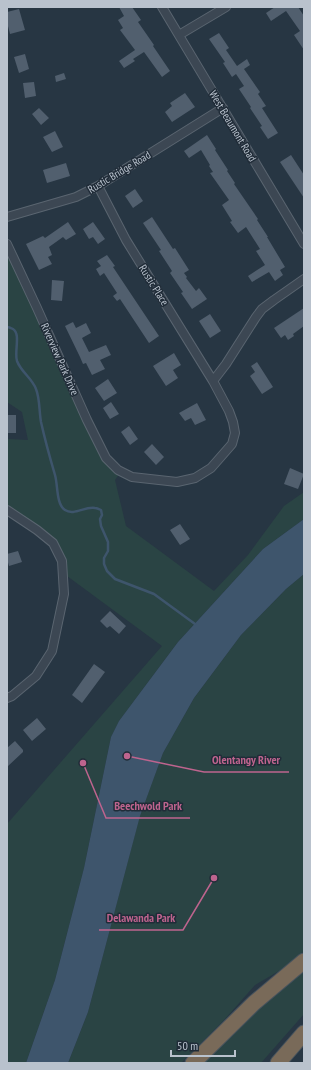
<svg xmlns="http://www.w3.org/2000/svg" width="311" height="1070" viewBox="0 0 311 1070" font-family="'PT Sans Narrow',sans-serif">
<rect width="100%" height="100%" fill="#273643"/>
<path fill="#2a4444" d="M7 244 106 458 121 471 115 480 126 526 214 591 248 555 284 506 304 492V519L263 549 178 642 119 721 111 737 84 868 55 980 26 1063H7V824L162 646 63 573 53 543 7 510V439L28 440 22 412 7 402Z
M304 574V951L284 968 255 985 225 1019 181 1063H68L88 1012 140 815 163 753 194 698 241 635 286 589Z
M304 966V1014L261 1063H202L225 1037Z"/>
<path fill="#3e556c" d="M304 519V574L286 589 241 635 194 698 163 753 140 816 88 1012 68 1063H26L55 980 84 868 111 737 119 721 178 642 263 549Z"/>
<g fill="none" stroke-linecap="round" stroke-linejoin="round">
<path stroke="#3e556c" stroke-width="2.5" d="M7 327C9 327 11 328 13 329 21 334 14 352 17 361 21 372 32 378 36 389 40 399 39 411 41 422 45 440 50 458 55 475 58 485 56 504 65 510 74 516 85 506 95 508 97 508 99 509 101 510L102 515 100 519 101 526 108 542V551L104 558V564L107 571 115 579 154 594 195 624"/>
</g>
<path fill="#515f6e" d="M119 7H132L141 20 138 22 154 45 153 46 170 71 162 77 144 52 133 59 135 61 124 68 119 61 135 50 120 30 123 28 118 20 124 16Z
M275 7H298L304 16V50L294 35 300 31 286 11 271 21 266 13Z
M19 9 25 30 10 34 7 22V12Z
M219 33 229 48 226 50 237 66 247 59 250 65 244 69 260 92 258 94 266 106 262 108 278 133 268 139 260 127 262 126 250 108 251 107 239 89 244 86 236 74 232 77 223 63 225 62 209 39Z
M25 54 29 69 19 73 14 57Z
M64 73 66 79 56 82 55 76Z
M34 82 36 96 25 98 23 83Z
M185 93 195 107 172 122 165 112 172 106 170 103Z
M39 108 49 118 41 125 32 114Z
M55 131 63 147 52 152 43 137Z
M207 135 216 149 215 150 228 170 227 171 235 183 234 184 258 219 257 220 268 237H267L285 267 280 270 283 275 275 281 269 272 252 282 248 276 265 265 256 251 260 249 246 227 238 233 230 222 232 221 222 205 229 200 210 173 213 172 209 166 210 165 201 150 189 158 184 151Z
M291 155 304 175V198L280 162Z
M66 163 70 176 47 183 43 170Z
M135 189 143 201 133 208 125 196Z
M152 217 173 249 175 248 189 270 184 273 187 277 186 278 196 291 199 288 207 299 192 309 181 293 183 292 170 273 172 271 159 251 161 250 143 223Z
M68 222 76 234 66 240 63 237 49 247 52 255 48 257 52 264 39 270 26 244 43 236 45 238Z
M93 222 105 239 98 244 93 237 89 239 83 229Z
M107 255 115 266 113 267 159 336 149 343 120 299 117 301 113 296 117 293 104 273 100 276 96 269 101 266 97 261Z
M52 280 64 281 62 301 51 300Z
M304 308V326L293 334 294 336 288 340 285 335 281 338 274 328Z
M210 314 221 331 210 338 199 321Z
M73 322 76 328 86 323 91 333 82 338 89 352 106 345 111 355 100 360 105 369 92 375 86 363 83 364 80 357 65 326Z
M174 353 181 365 173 370 178 378 166 386 153 366Z
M257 362 273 387 262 394 250 376 255 372 251 366Z
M108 379 117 393 104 401 95 388Z
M111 402 119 414 110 419 103 408Z
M197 403 206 420 195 425 191 418 185 421 179 413Z
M7 415H16V433H7Z
M129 426 138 439 130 445 121 432Z
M152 444 164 457 156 465 144 452Z
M290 468 304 474 298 489 284 484Z
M180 524 190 539 180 545 170 530Z
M18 551 22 562 9 566 7 559V554Z
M110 611 126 626 119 634 110 626 107 628 100 621Z
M94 664 105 672 82 703 72 695Z
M37 718 46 729 32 741 23 730Z
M15 741 23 750V752L7 767V748Z"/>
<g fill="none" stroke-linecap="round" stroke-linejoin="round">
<defs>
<path id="minor" d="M162 7 304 244
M179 35 226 7
M7 217 76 197 98 186 223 108
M7 244 37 308 87 420 106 458 118 470 132 477 177 482 195 478 211 468 232 444 235 433 233 422 229 411 213 381 126 240 98 186
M213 381 226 364 256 317 262 309 274 300 304 279
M7 510 37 530 53 543 62 561 64 594 52 651 36 676 12 696 7 698"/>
<path id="motorway" d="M193 1063 254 1003 304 961
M278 1063 304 1033"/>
</defs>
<use href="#minor" stroke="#5a6570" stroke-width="10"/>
<use href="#motorway" stroke="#46525d" stroke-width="17"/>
<use href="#minor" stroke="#3c4753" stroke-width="8"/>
<use href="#motorway" stroke="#796a59" stroke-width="15"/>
</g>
<g text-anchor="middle" stroke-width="3" stroke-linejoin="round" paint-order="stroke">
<g font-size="11" fill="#b9c2cd" stroke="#202c38">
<text transform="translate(233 126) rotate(59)" y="4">West Beaumont Road</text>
<text transform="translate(119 172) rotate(-31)" y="4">Rustic Bridge Road</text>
<text transform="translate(154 285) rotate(58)" y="4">Rustic Place</text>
<text transform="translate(60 359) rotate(66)" y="4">Riverview Park Drive</text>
</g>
</g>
<path fill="none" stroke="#be648e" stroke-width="1.5" d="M127 756L204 772H289M83 763L106 818H190M214 878L183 930H99"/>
<g fill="#be648e" stroke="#202c38" stroke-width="1.5">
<circle cx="127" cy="756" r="4"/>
<circle cx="83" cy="763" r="4"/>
<circle cx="214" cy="878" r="4"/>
</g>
<g font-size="12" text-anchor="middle" font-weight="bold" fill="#be648e" stroke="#202c38" stroke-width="3" stroke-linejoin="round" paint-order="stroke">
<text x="246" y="764">Olentangy River</text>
<text x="148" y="810">Beechwold Park</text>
<text x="141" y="922">Delawanda Park</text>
</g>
<rect width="311" height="1070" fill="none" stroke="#b9c2cd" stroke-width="16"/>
<path d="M171 1050v6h64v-6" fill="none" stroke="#b9c2cd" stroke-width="2"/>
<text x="177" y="1050" font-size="12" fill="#b9c2cd" stroke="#202c38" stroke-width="3" paint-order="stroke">50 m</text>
</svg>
